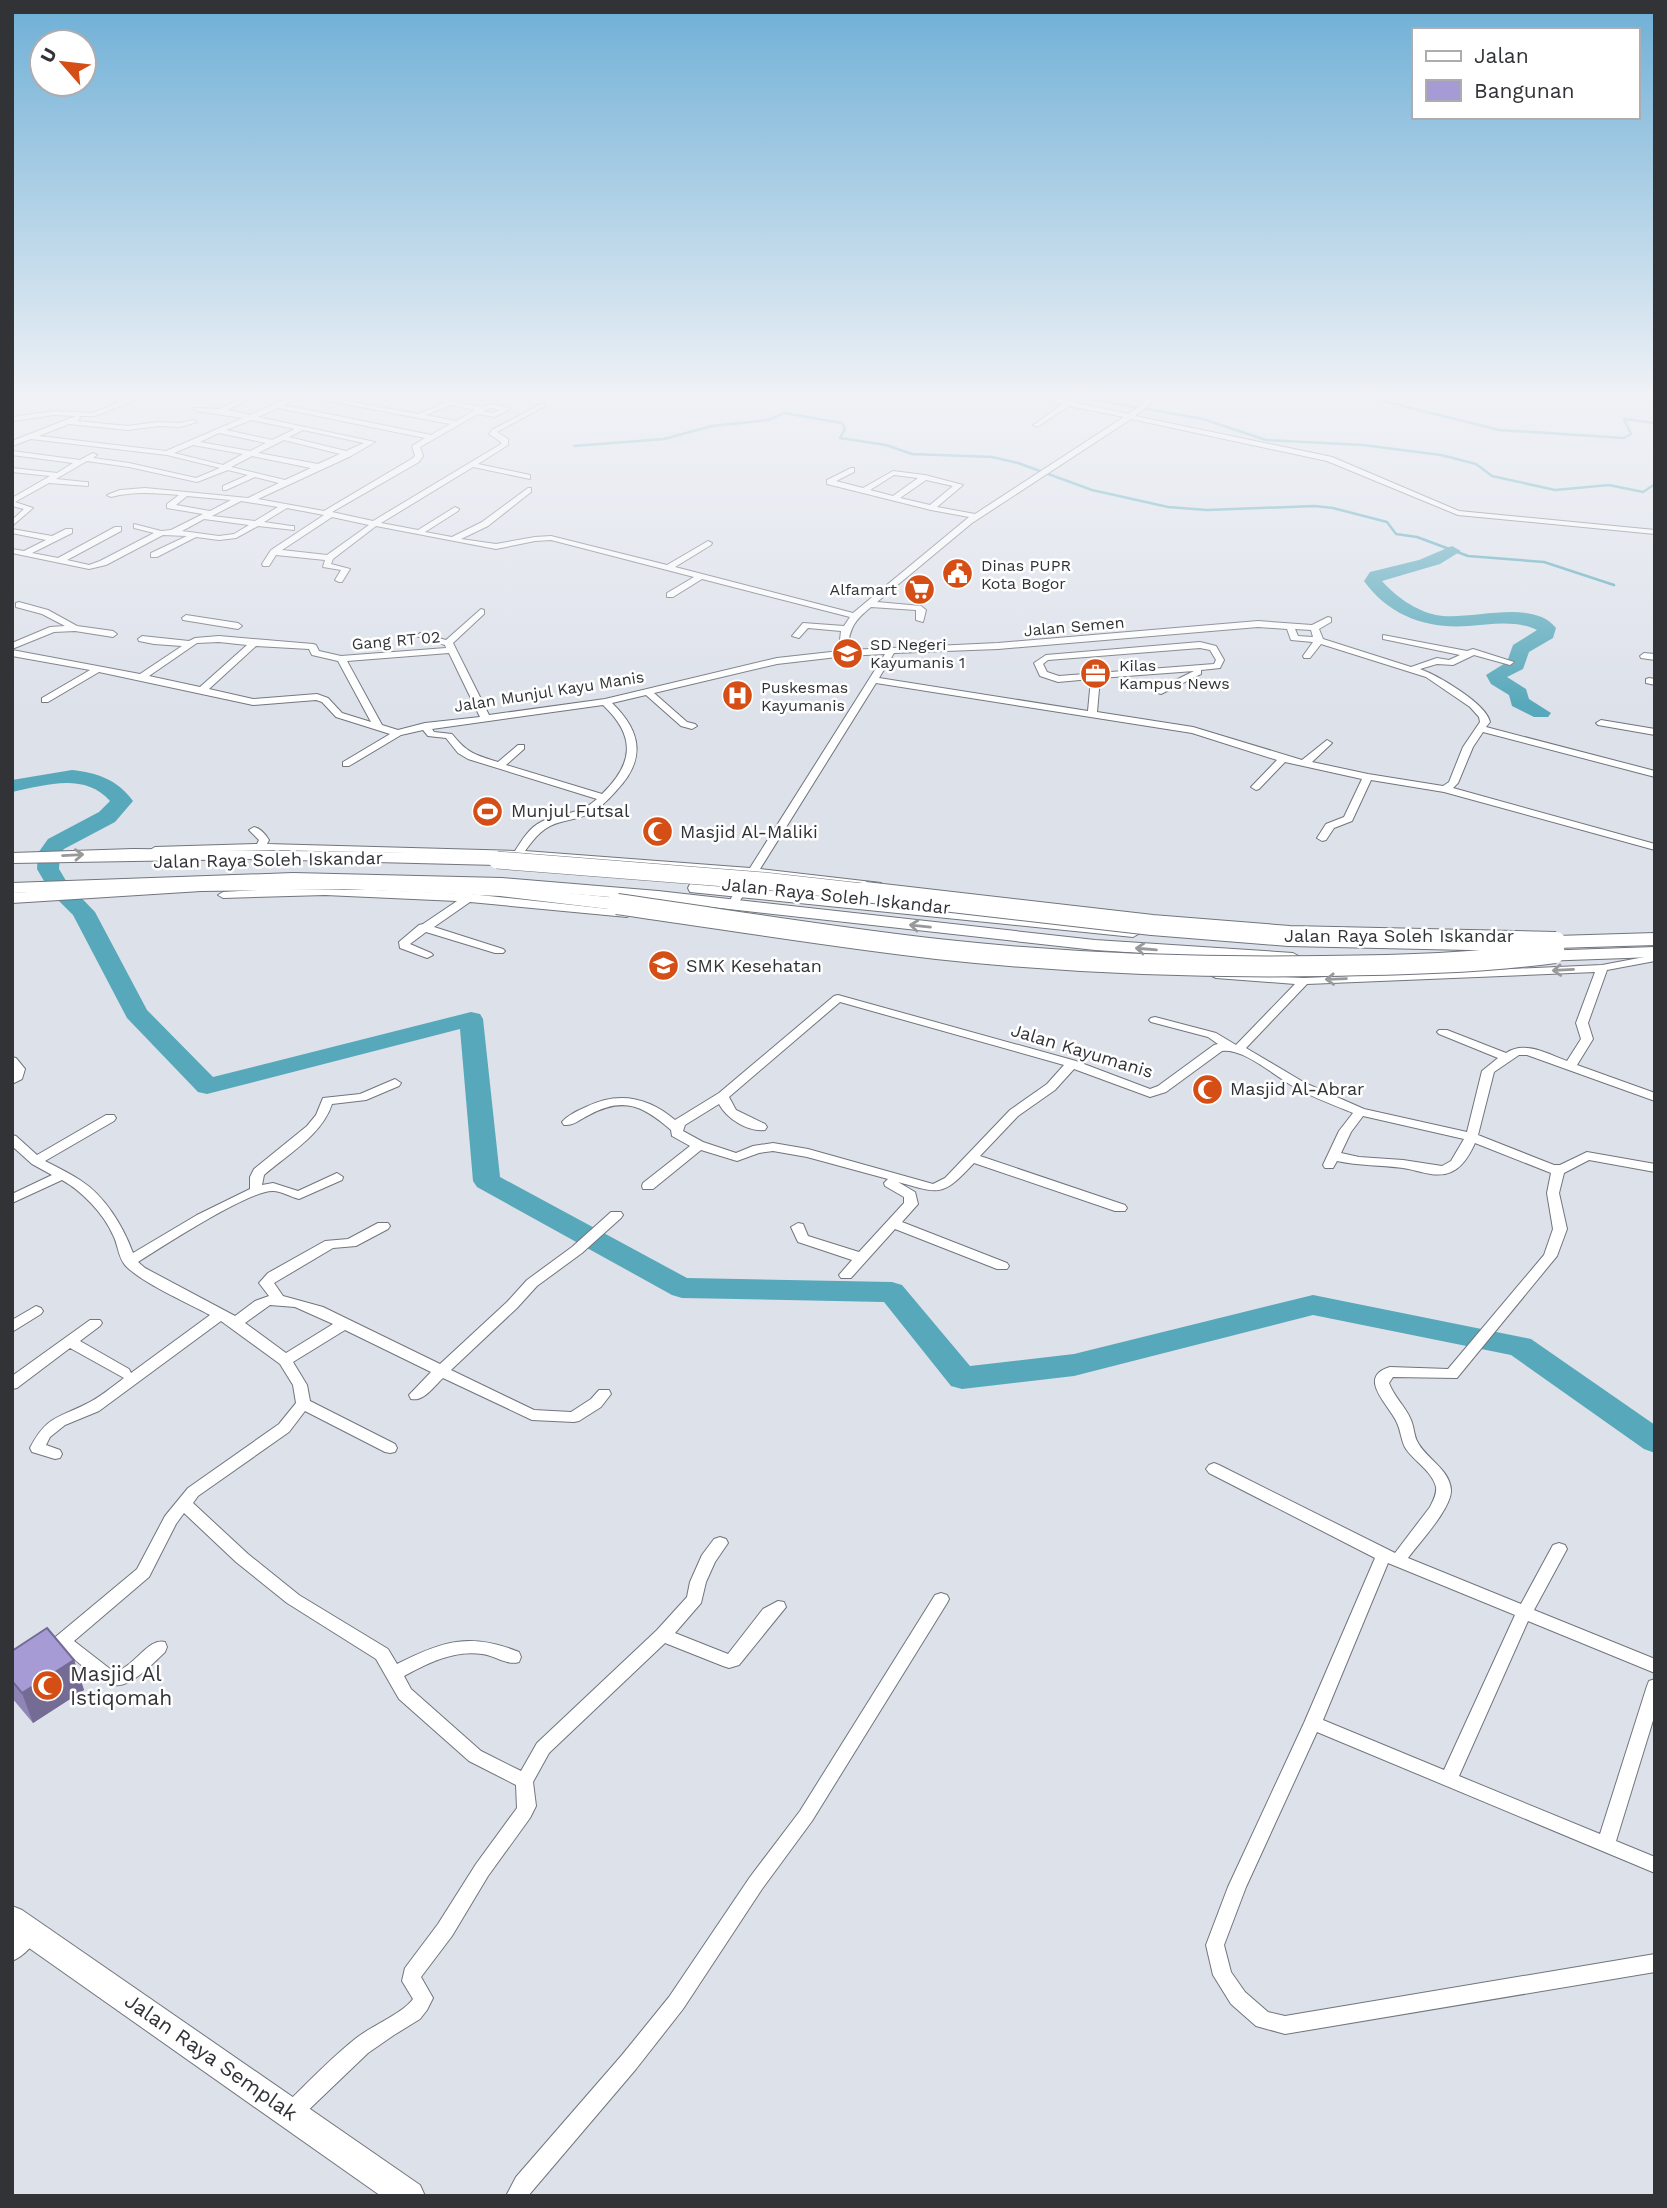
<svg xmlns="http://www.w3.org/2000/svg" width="1667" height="2208" viewBox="0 0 1667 2208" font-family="'Work Sans',sans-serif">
<rect width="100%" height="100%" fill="#dde1ea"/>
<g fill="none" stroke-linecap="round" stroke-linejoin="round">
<path stroke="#57a8ba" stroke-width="2.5" d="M1079 397 1203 419 1266 440 1363 445 1441 455 1476 464 1492 476 1555 490 1609 485 1643 492 1655 484
M1367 397 1499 430 1624 438 1631 434 1624 419 1655 423
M574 446 664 439 712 426 768 420 784 413 842 423 845 429 840 438 886 445 912 454 992 457 1018 463 1092 490 1168 507 1207 510 1315 506 1333 508 1387 522 1396 534 1417 537 1468 556 1544 562 1614 585"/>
<path fill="#57a8ba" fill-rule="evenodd" d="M1452 546 1461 551 1440 564 1382 581C1395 596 1416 611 1436 615 1468 622 1532 597 1556 628L1553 638 1529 652 1523 669 1507 677 1526 689 1529 699 1551 713 1548 717H1534L1512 706 1509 695 1491 684 1486 675 1507 662 1513 645 1537 630C1516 620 1492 624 1468 626 1427 629 1389 616 1364 581L1370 572 1419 560Z
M72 770C97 773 117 779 133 801L115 822 64 849 60 854 59 869 68 884 95 912 147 1010 213 1077 471 1012 480 1014 483 1019 500 1177 687 1278 892 1282 902 1285 970 1366 1074 1354 1313 1295 1531 1339 1655 1425V1453L1644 1449 1511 1355 1313 1315 1074 1376 962 1389 951 1386 884 1302 682 1298 672 1295 477 1187 473 1181 460 1029 207 1094 198 1092 127 1018 73 915 51 893 37 869 38 853 48 839 99 812 110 801C85 772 45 785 12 792V780Z"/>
<defs>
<path id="minor" d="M108 397 127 399 142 397 95 416H79L80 418 77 421 128 426 158 422 180 423 194 420 197 422 180 427 158 426 128 430 69 424 39 436 166 451 243 418 197 411 194 409 195 408 219 409 245 397H255L227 410 250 415 291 397H301L284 405 431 435 450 424 308 397H325L418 414 450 401 482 407 491 404 509 408V410L494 417 478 414 420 447 423 456 419 462 332 512 373 521 501 444V442L489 434 492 430 541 404H545V406L497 432 508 439V445L478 464 530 475V479L473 467 381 523 418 530 455 507 459 509 458 511 425 532 452 537 482 522 528 488H531V492L488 526 461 539 496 544 535 537 551 536 667 565 708 541 712 543 711 545 675 567 853 613 969 517 931 510 827 484V480L851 468H854V472L836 481 863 488 893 471 925 475 963 485 937 507 975 514 1124 417 1069 406 1037 427 1033 425 1035 424 1062 404 1036 397H1051L1128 414 1143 404 1147 397H1154L1148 406 1135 416 1332 457 1459 511 1655 530V534L1458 515 1327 461 1131 419 972 523 877 602 921 606 926 610 923 622 916 620V610L871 607C854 621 851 626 847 648L849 650 998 643 1258 621 1312 625 1328 617 1331 618V622L1319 629 1323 639 1411 667 1437 658 1449 660 1460 655 1383 639V635L1467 651 1473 649 1514 662 1510 665 1474 655 1453 665 1437 664 1420 669C1437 675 1486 703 1490 722L1486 727 1655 771V777L1483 732 1473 747 1458 783 1453 788 1655 844V850L1444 792 1371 780 1352 821 1334 828 1326 840 1322 841 1317 838 1326 824 1344 817 1362 779 1285 762 1259 789 1256 790 1251 787 1277 760 1192 733 876 683 760 869 881 883 882 885 881 887 877 888 756 875 736 907 732 908 727 905 746 874 573 860 450 854 272 850 151 852 150 850 155 847 257 844 259 840 249 830 254 827C260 828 266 835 269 840L267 844 515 851C522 840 529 828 541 822 561 811 577 817 597 799L468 759 458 753 446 738 428 736 423 730 401 735 349 766H343V762L390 734 336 717 322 702 316 700 253 705 99 672 48 702H42V698L90 670 12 656V650L140 674 182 646 154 644 139 641 138 639 142 636 189 641 195 638 219 636 313 644 316 645 319 651 341 656 446 648 445 645 416 636 420 633 446 640 481 609 484 610V614L453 643 489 715 605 699 777 658 840 651 839 648 841 631 808 628 799 638 792 636 803 623 844 626 850 617 702 579 673 597H667V593L694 577 551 540 535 541 496 549 376 526 333 559 331 564 350 569 342 582H339L335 580 341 570 323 567 325 560 276 555 269 566H263L262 564 271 550 324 515 287 508 264 522 291 526H294V530L258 526 236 538 219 540 196 537 157 557H151V553L187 536 163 535 106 565 89 569 12 553V549L24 551 46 540 12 533V529L52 536 66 529H72V533L32 553 58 558 115 527H121V531L67 560 89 565 100 561 154 533 134 528V524L161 531 171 530 203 514 167 508V504L179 495C155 493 134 491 111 497L107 495 120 490 145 488 248 498 279 483 255 477 226 490H223V486L248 475 228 470 197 482 129 467 87 461 56 479 85 482H88V486L49 483 15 502 33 508 12 526V520L24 509 12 506V498L50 476 12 472V468L57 473 73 463 12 455V451L80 460 93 453 97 455 93 458 129 463 196 478 220 468 167 455 31 439 12 446V441L76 416 54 415 12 421V417L54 411 92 413 120 402ZM451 405 475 410 456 421 426 415ZM278 408 425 438 412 446 415 456 413 458 324 511 258 499 351 456 375 442 258 417ZM491 408 500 410 493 413 483 411ZM251 420 295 429 272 440 226 430ZM303 430 364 443 346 451 289 437ZM219 433 266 443 250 451 200 442ZM284 440 340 454 318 464 258 453ZM193 445 243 454 223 465 174 453ZM252 456 311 468 285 480 231 467ZM894 475 918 478 893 496 870 490ZM926 480 953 486 930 505 900 498ZM187 496 231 500 210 511 176 505ZM241 501 278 507 255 521 212 516ZM332 517 369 525 327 555 282 550ZM204 519 249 525 234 534 219 536 182 531ZM1258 627 1287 629 1291 640 1313 642 1303 656 1304 658H1310L1321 644 1426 677 1470 707 1479 717 1480 722 1463 747 1449 782 1443 786 1368 774 1312 762 1330 745 1332 743 1327 740 1302 760 1193 727 1097 712 1100 678 1194 671 1158 689V693L1161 694 1201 674V670L1220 668 1224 660 1216 646 1200 642 1046 655 1034 663 1040 676 1058 682 1091 679 1088 711 879 678 894 653 998 649ZM1295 629 1311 630 1313 637 1298 636ZM219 642 247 645 200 687 149 676 197 643ZM256 646 309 649 312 655 338 661 371 722 342 713 328 698 317 694 253 699 209 689ZM1200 648 1210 650 1216 660 1214 664 1059 676 1047 672 1043 664 1048 660ZM449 653 480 717 425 723 398 730 382 725 347 661ZM885 654 750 868 525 851C535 837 544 826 561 822 572 819 583 818 592 812 601 807 609 799 616 791 646 760 642 732 612 703L646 695 681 726 692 729 697 726 695 724 687 722 654 693 777 664 846 656ZM603 705C636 736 634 763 602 794L506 765 524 749V745H518L498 762C475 755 467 753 452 734L434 732 432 729Z
M199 397H206L203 399Z
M19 602 48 610 77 626 113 631 117 634 113 637 75 631 54 632 12 649V643L50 627 65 626 42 614 16 607V603Z
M186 615 238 623 242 626 238 629 183 620 182 618Z
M1644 653 1655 654V660L1641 658 1640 656Z
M1649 678 1655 679V685L1646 683V679Z
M1601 720 1655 729V735L1598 725 1596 723Z
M274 889 375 890 470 894 627 911 632 914 627 917 470 902 434 927 503 949 505 951 503 953H495L426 932 410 944 431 953 433 955 427 958 400 948 399 942 419 925 423 924 457 901 325 895 223 898 218 895 223 892Z
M1655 955V961L1607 970 1588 1023 1593 1039 1577 1065 1655 1093V1101L1527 1055H1519L1494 1072 1478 1135 1554 1165H1560L1587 1152 1655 1164V1172L1589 1160 1564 1173 1559 1193 1567 1229 1557 1256 1457 1378 1393 1377 1389 1383C1394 1397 1406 1407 1411 1420 1414 1427 1414 1435 1417 1441 1425 1458 1450 1469 1451 1490 1452 1508 1419 1543 1408 1558L1521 1604 1553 1545 1559 1543 1565 1545 1567 1549 1534 1610 1655 1659V1673L1528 1621 1459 1776 1600 1834 1647 1686 1649 1681 1655 1679V1714L1616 1841 1655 1857V1873L1317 1732 1246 1887 1224 1945 1231 1972 1245 1992 1268 2012 1285 2016 1655 1954V1972L1285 2034 1256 2026 1231 2004 1213 1975 1206 1945 1228 1887 1304 1723 1375 1558 1209 1473 1206 1469 1209 1465 1214 1463 1219 1465 1395 1553 1430 1507C1433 1501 1437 1494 1436 1487 1432 1471 1414 1461 1406 1449 1401 1441 1401 1431 1397 1423 1391 1407 1355 1377 1390 1367L1448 1369 1544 1255 1553 1229 1547 1193 1551 1173 1475 1143C1470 1154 1463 1167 1451 1172 1436 1179 1418 1170 1403 1168 1381 1165 1359 1166 1337 1161L1333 1168H1325L1323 1165 1339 1131 1353 1113C1334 1105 1314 1098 1296 1088 1277 1078 1243 1047 1222 1051L1166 1092 1150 1097 1074 1069 1055 1090 1018 1116 980 1156 1125 1205 1127 1208 1125 1211H1115L974 1163C942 1197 941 1194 898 1182L915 1192 918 1204 902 1222 1007 1263 1009 1266 1007 1269H997L895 1229 851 1278H841L839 1275 852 1260 798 1242 791 1227 798 1223 803 1224 808 1236 859 1252 904 1203V1197L885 1186 884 1183 888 1179 807 1157 773 1151 759 1153 737 1161 701 1150 653 1189H643L642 1186 643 1183 690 1146 672 1136 671 1130C643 1106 624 1096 589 1115 580 1119 574 1126 564 1125L562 1122C568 1115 577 1111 586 1107 618 1091 648 1097 675 1120L719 1093 834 996 838 995 1076 1061 1150 1089 1158 1086 1214 1045 1218 1044 1208 1037 1151 1022 1149 1020 1151 1018 1155 1017 1216 1033 1236 1045 1295 984 1216 978 1210 975 1212 973 1304 978 1602 965ZM1595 972 1576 1023 1581 1039 1567 1061C1548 1054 1524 1040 1506 1053L1447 1030H1439L1437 1032 1439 1034 1498 1058 1482 1071 1467 1132 1364 1109 1305 1083 1246 1048 1307 984ZM840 1002 1064 1065 1047 1084 1010 1110 945 1178 933 1184 808 1149 773 1143 753 1146 736 1153 703 1142 683 1131 685 1125 719 1104C727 1119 748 1132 765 1130L767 1127 765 1124 736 1110 729 1097ZM1363 1116 1464 1139 1451 1161 1442 1166 1403 1160 1359 1157 1341 1153 1351 1132ZM1388 1563 1515 1615 1444 1770 1323 1720Z
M12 1057 16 1058 25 1069 22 1079 12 1084Z
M395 1079 401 1083 399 1086 366 1100 332 1104C322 1135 288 1154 264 1175L262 1185 273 1183 298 1191 337 1173 343 1177 342 1180 299 1199C291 1197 281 1191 273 1191 249 1190 162 1247 138 1262L145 1268 235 1316 255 1301 269 1296 259 1283 268 1273 325 1241 348 1239 378 1223H388L390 1226 388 1229 356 1246 333 1248 274 1283 283 1296 323 1307 440 1364 507 1302 527 1280 572 1247 611 1212H621L623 1215 621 1218 582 1253 537 1286 517 1308 451 1370 534 1410 571 1412 591 1399 599 1390H609L611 1394 601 1407 579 1421 574 1422 532 1420 443 1378C434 1386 424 1402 411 1399L409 1395 431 1372 345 1330 293 1362 307 1385 310 1401 395 1444 397 1448 395 1452 390 1453 385 1452 305 1411 289 1432 198 1496 193 1503 248 1554 299 1595 388 1649 397 1664C442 1641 470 1632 519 1652L521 1657 519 1662C507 1666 494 1655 482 1654 454 1650 428 1663 404 1676L411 1689 481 1751 521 1771 537 1743 657 1630 687 1597 690 1582 702 1555 714 1539 720 1537 726 1539 728 1543 715 1562 706 1582 701 1603 675 1633 728 1654 763 1609 778 1601 784 1602 786 1607 739 1665 729 1668 723 1666 665 1643 549 1753 533 1782 536 1806 530 1818 488 1876 452 1936 421 1977 433 1998 427 2010 420 2019 394 2035 368 2053 298 2120 291 2123 284 2120 281 2113 284 2106C307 2083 330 2059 355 2039 371 2026 402 2014 413 1999L402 1981 405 1968 438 1924 476 1864 517 1808 516 1785 469 1761 399 1699 376 1659 287 1603 236 1562 184 1513 176 1524 149 1577 74 1641 114 1672C134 1668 148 1637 165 1642L167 1647 165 1652C114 1702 114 1691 63 1650 56 1656 51 1662 41 1659L39 1654 41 1649 137 1569 165 1516 188 1488 279 1424 296 1403 293 1385 280 1364 221 1321 99 1411 65 1425 50 1437 46 1445 60 1450 62 1454 60 1458 55 1459 32 1452 30 1448C46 1417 56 1419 86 1404 99 1398 112 1387 124 1378L70 1348 17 1388 12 1389V1376L90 1320H100L102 1323 100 1326 80 1341 129 1369 131 1373 210 1315C188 1303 140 1282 125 1265 118 1257 118 1244 113 1235 104 1214 82 1191 62 1180L12 1203V1194L52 1175 32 1164 12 1146V1135L16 1136 37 1155 106 1115H114L116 1118 114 1121 45 1161C57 1167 69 1173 80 1180 105 1196 123 1226 133 1253L197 1215 250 1189V1177L254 1169 307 1126 316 1115 323 1098 360 1094ZM270 1305 295 1307 333 1324 286 1353 245 1323Z
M36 1306 41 1308 43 1311 41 1314 12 1332V1320Z
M941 1593 947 1595 949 1599 947 1603 812 1821 762 1889 683 2009 636 2069 528 2196H506L516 2177 622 2055 669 1997 750 1877 800 1811 935 1595Z
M32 1923 39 1926 41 1932C36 1943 24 1956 12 1961V1939L25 1926Z"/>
<path id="primary" d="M12 1906 22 1910 420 2185 425 2196H381L12 1936Z"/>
<path id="trunk" d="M293 873 502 878 658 891 1095 940 1293 953 1302 958 1293 963 1095 950 658 901 502 888 293 883 12 893V883Z
M696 883 1133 927 1142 932 1133 937 690 892 688 888 690 884Z
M1655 947V957L1540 961 1531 956 1540 951Z"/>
<path id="motorway" d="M133 849 436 853 497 855 506 860 497 865 254 859 12 863V853Z
M344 879 500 886 617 898 626 904 617 910 500 896 344 889 201 891 12 903V893L201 881Z
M1655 933V945L1556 948 1547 942 1556 936Z"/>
</defs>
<use href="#minor" stroke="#71757d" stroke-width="2"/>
<use href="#primary" stroke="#71757d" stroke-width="2"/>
<use href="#trunk" stroke="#71757d" stroke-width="2"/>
<use href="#motorway" stroke="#71757d" stroke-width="2"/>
<use href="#minor" fill="#fff" fill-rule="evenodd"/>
<use href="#primary" fill="#fff" fill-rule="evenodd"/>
<use href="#trunk" fill="#fff" fill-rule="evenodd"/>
<use href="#motorway" fill="#fff" fill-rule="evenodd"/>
<defs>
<path id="motorway-bridge-far1" d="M497 860 764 881 880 894"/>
<path id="motorway-bridge" d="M865 892 1152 925 1289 936 1556 942
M617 904C723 919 830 937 937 949 1065 963 1194 968 1323 966 1400 965 1478 963 1555 953"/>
</defs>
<use href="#motorway-bridge-far1" stroke="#71757d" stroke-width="18" stroke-linecap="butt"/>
<use href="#motorway-bridge" stroke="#71757d" stroke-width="22" stroke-linecap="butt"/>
<use href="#motorway-bridge-far1" stroke="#fff" stroke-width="17"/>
<use href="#motorway-bridge" stroke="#fff" stroke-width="20"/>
</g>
<path fill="#8f85b6" d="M12 1651 74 1660 84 1690 33 1723 12 1698Z"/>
<path fill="#746c94" d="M74 1660 84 1690 33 1723 22 1693Z"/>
<path fill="#a69bd4" stroke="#746c94" stroke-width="2" d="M47 1628 74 1660 22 1693 12 1681V1651Z"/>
<defs><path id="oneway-shaft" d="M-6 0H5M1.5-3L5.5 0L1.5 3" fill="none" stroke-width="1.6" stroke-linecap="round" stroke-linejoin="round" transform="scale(1.75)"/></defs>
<g stroke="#98999b">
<use href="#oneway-shaft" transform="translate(73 855) rotate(-3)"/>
<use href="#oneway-shaft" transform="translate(920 926) rotate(-174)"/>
<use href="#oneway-shaft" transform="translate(1146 949) rotate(-175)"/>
<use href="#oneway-shaft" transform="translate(1563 970) rotate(177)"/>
<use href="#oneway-shaft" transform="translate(1336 979) rotate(178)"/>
</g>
<linearGradient id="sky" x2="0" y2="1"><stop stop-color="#6eafd6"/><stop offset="0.56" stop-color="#f0f2f6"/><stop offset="1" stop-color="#f0f2f6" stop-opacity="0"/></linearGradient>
<rect width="1667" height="707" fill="url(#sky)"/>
<defs>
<symbol id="civic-disc" viewBox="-11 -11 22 22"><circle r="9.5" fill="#d44e16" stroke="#fff"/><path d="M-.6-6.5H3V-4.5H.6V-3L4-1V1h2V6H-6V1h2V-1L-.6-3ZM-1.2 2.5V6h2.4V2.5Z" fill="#fff"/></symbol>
<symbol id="supermarket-disc" viewBox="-11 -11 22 22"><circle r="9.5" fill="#d44e16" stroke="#fff"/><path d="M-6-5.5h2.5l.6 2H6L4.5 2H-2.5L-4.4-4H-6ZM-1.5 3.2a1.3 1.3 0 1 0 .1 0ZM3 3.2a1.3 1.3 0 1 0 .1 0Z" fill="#fff"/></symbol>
<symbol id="school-disc" viewBox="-11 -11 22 22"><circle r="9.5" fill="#d44e16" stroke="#fff"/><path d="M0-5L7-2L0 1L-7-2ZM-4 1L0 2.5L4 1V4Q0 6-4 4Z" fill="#fff"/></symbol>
<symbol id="office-disc" viewBox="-11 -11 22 22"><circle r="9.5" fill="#d44e16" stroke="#fff"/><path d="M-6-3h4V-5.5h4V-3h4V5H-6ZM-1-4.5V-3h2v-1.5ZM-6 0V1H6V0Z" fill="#fff"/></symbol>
<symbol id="hospital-disc" viewBox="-11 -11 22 22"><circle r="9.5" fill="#d44e16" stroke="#fff"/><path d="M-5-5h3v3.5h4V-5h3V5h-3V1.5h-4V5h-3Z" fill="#fff"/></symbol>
<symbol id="stadium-disc" viewBox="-11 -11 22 22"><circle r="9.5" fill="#d44e16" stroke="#fff"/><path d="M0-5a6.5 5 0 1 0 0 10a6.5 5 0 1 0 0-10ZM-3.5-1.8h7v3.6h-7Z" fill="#fff"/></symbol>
<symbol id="mosque-disc" viewBox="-11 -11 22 22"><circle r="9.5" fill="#d44e16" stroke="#fff"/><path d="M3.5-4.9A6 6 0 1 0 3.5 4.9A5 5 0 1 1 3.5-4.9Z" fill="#fff"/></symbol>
</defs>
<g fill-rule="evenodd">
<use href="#civic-disc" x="940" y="556" width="35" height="35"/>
<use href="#supermarket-disc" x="902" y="572" width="35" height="35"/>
<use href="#school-disc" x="830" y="636" width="35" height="35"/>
<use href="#office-disc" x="1078" y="656" width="35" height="35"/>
<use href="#hospital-disc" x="720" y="678" width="35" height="35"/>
<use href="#stadium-disc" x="470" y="794" width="35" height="35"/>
<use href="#mosque-disc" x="640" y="814" width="35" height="35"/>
<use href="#school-disc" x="646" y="948" width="35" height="35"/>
<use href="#mosque-disc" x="1190" y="1072" width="35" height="35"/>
<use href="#mosque-disc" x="30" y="1668" width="35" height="35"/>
</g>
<g text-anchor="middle" stroke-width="5" stroke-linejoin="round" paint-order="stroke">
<g font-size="16" fill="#313337" stroke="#fff" text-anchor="start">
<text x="981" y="571">Dinas PUPR<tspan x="981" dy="18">Kota Bogor</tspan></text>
<text x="897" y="595" text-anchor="end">Alfamart</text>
<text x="870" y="650">SD Negeri<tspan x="870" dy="18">Kayumanis 1</tspan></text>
<text x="1119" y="671">Kilas<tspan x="1119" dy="18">Kampus News</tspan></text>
<text x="761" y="693">Puskesmas<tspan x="761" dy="18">Kayumanis</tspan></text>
</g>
<g font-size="16" fill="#313337" stroke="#fff">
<text transform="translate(1074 626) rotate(-5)" y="6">Jalan Semen</text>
<text transform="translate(396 640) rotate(-5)" y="6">Gang RT 02</text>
<text transform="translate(549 691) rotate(-9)" y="6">Jalan Munjul Kayu Manis</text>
</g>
<g font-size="18" fill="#313337" stroke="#fff" text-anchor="start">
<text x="511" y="817">Munjul Futsal</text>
<text x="680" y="838">Masjid Al-Maliki</text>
<text x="686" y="972">SMK Kesehatan</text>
<text x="1230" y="1095">Masjid Al-Abrar</text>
</g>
<g font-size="18" fill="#313337" stroke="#fff">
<text transform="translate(268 860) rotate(-1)" y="6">Jalan Raya Soleh Iskandar</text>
<text transform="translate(836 896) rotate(6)" y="6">Jalan Raya Soleh Iskandar</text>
<text x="1399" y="942">Jalan Raya Soleh Iskandar</text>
<text transform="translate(1082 1051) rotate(17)" y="6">Jalan Kayumanis</text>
</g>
<g font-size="21" fill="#313337" stroke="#fff" text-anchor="start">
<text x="70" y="1681">Masjid Al<tspan x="70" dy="24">Istiqomah</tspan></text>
</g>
<g font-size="21" fill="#313337" stroke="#fff">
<text transform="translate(211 2057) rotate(35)" y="7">Jalan Raya Semplak</text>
</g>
</g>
<rect width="1667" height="2208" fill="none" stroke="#313337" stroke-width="28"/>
<rect x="1412" y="28" width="228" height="91" fill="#ffffff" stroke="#adadaf" stroke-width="2"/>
<rect x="1426" y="51" width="35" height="10" fill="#ffffff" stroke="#adadaf" stroke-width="2"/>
<text x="1474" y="63" font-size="21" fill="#313337">Jalan</text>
<rect x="1426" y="80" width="35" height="21" fill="#a69bd4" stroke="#adadaf" stroke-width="2"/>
<text x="1474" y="98" font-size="21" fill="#313337">Bangunan</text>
<g transform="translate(63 63) rotate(298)"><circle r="33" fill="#ffffff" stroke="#adadaf" stroke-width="2"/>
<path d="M0-5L12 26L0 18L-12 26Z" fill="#d44e16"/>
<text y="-10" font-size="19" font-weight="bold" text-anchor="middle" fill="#313337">U</text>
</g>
</svg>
